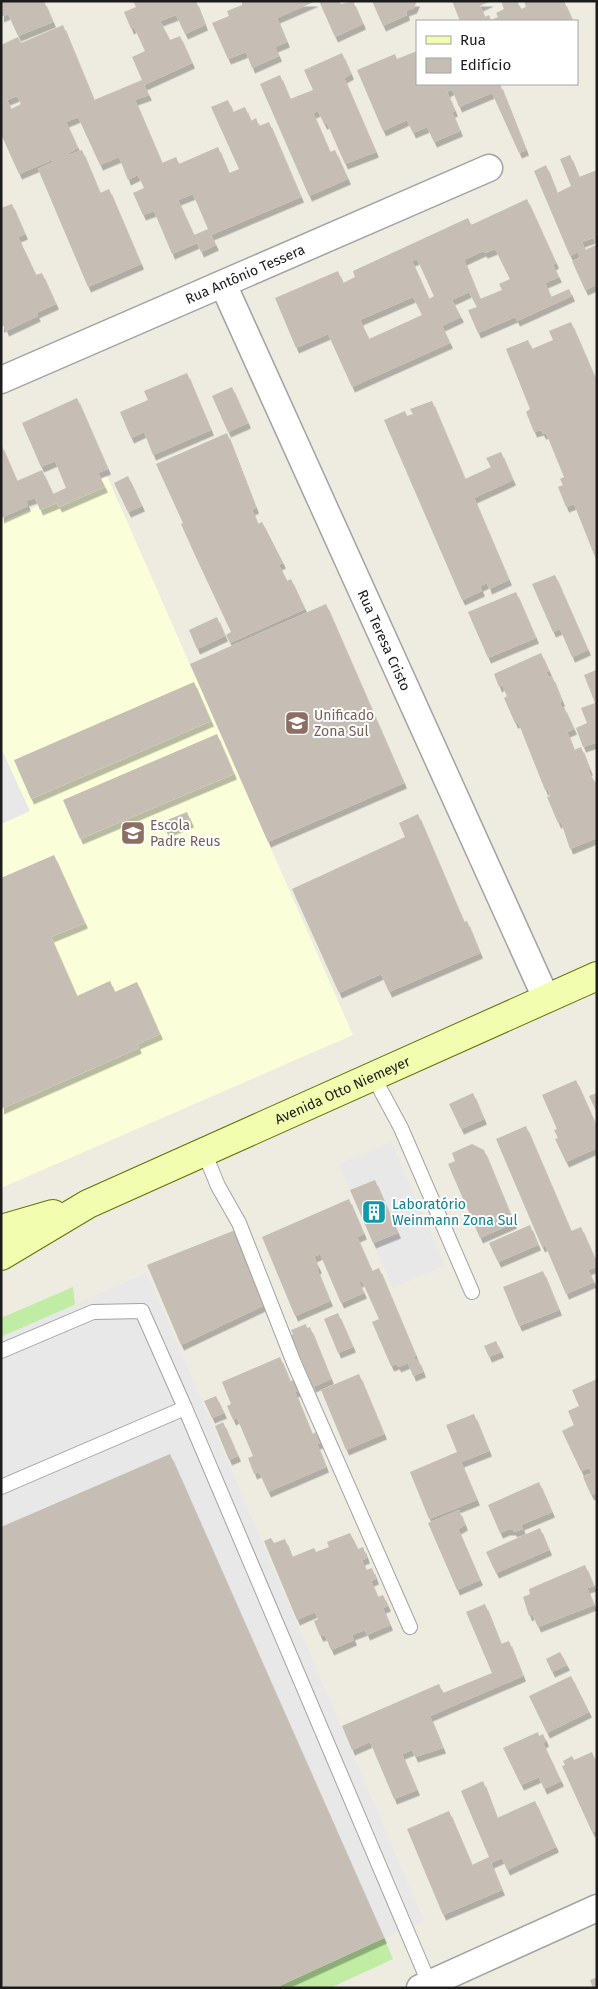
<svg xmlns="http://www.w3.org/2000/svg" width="598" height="1989" viewBox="0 0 598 1989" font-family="'Fira Sans',sans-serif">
<defs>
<filter id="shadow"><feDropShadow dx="3" dy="5.5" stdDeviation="0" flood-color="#0004"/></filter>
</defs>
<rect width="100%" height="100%" fill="#eeebe1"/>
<path fill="#fbffd9" d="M107 476 353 1035 1 1188V824L29 811 1 748V522Z"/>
<path fill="#c0eca3" d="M73 1287 75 1305 1 1337V1318Z
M384 1938 393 1959 330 1988H275Z"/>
<path fill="#e8e8e8" d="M1 748 30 811 1 824Z
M391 1142 445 1265 393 1288 373 1243 398 1233 375 1180 350 1190 339 1164Z
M147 1273 424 1921 384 1938 170 1454 1 1527V1337Z"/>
<path fill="#c6beb4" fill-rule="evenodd" filter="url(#shadow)" d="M1 1H44L53 22 18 36 8 14 1 17Z
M133 1H196L205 25 185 34 176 15 160 21 170 40 180 36 192 63 144 85 149 95 135 100 162 163 176 157 179 164 218 147 229 173 239 169 211 107 228 100 233 112 245 107 251 121 256 118 259 126 269 122 301 197 211 235 216 245 201 252 197 243 172 254 154 211 143 215 133 193 144 188 138 175 128 180 119 157 100 165 78 117 66 122 78 148 69 153V155L82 150 100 193 109 189 141 264 88 287 38 169 53 162 52 160 19 174 1 134V45L18 37 21 43 63 25 94 100 142 80 132 57 145 51 134 27 131 29 124 12 136 7ZM17 96 21 104 11 109 7 100ZM193 194 208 229 194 235 178 200Z
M242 1H316L277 18 287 42 275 47 279 56 252 68 246 52 228 59 212 23 229 16 227 11 242 5Z
M319 1H339L341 4 353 1 363 24 335 37Z
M372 1H417L414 8 406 11 407 15 383 26Z
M452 1H491L480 6 485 17 489 15 491 20 498 17 496 13 504 9 501 1H517L521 9 526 7 524 1H564L573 21H460Z
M417 51V84H500L526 150 519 153 492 93 459 107 452 89 447 92 455 111 452 112 460 131 434 142 427 127 413 133 407 120 383 131 357 70 395 54 397 59Z
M342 53 351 74 344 78 376 152 345 164 327 123 324 124 318 111 313 113 330 152 335 150 348 179 309 196 260 84 280 75 290 99 313 90 304 70Z
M570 155 579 177 597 170V285L585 290 572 261 580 258 578 252 570 256 534 171 546 165 557 193 571 186 560 159ZM593 238 596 245 585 250 582 242Z
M527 199 556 263 553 265 559 277 545 283 551 297 569 289 572 296 517 321 515 317 478 333 468 310 477 307 469 292 452 300 461 317 442 326 450 343 352 387 328 334 296 348 275 298 338 271 343 283 355 277 353 271 468 218 471 225ZM495 249 510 279 499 284 502 290 480 299 464 260 483 251 485 253ZM417 259 434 296 429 299 412 261ZM413 297 422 315 369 339 360 320Z
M12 204 25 234 18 237 36 275 42 273 56 304 36 313 38 316 6 331 4 326 1 327V208Z
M571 322 597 382V562L574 504 566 507 558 487 563 485 560 479 564 477 546 433 543 434 541 430 534 432 526 412 530 409 506 349 528 340 532 349 553 340 549 331Z
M187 373 211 430 153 455 144 432 131 438 120 412 148 400 144 391Z
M232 387 248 423 228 432 212 396Z
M77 398 108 469 98 473 105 487 59 507 57 503 40 510 35 498 26 501 28 506 1 518V444L17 481 42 470 53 494 66 488 55 461 41 467 22 423Z
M432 401 465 479 491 467 486 458 501 452 513 480 474 498 509 580 489 589 487 583 480 586 482 591 462 600 384 420 405 411 407 416 413 414 410 409Z
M227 433 256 508 252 510 258 524 262 522 283 563 279 565 287 581 291 579 305 609 230 643 226 635 231 632 194 553 181 524 183 523 156 464Z
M128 476 142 506 128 512 114 483Z
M555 575 588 650 572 657 560 629 553 632 532 584Z
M516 592 536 638 488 658 468 612Z
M326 604 404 783 268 842 190 664Z
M217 617 225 636 197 649 189 630Z
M541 653 549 671 546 672 549 677 552 676 562 701 560 702 562 708 564 707 574 729 567 732 574 750 581 747 590 770 588 771 597 785V838L570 849 561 822 558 823 547 797 550 796 548 789 545 790 518 722 515 723 504 698 507 696 502 685 499 687 494 674Z
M596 670 597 746 595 743 583 747 576 728 587 723 581 708 595 703 584 675Z
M194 682 211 721 31 799 14 760Z
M217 734 234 774 80 839 63 800Z
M187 812 191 822 166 832 162 822Z
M418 814 464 922 467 921 480 953 389 992 381 974 339 993 292 889 405 837 399 823Z
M54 855 85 923 51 937 77 996 110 981 115 992 137 982 160 1034 137 1044 139 1048 1 1109V878Z
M576 1080 597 1127V1148L566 1162 555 1139 558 1138 554 1130 557 1129 542 1095Z
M473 1093 484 1119 461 1129 449 1104Z
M597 1093V1113L589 1096Z
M526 1126 571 1231 581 1227 597 1263V1266L588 1270 594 1282 566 1294 545 1245 542 1247 496 1139Z
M472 1144 484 1150 514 1223 480 1238 448 1164 455 1161 452 1153Z
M375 1180 398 1233 373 1243 350 1190Z
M349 1199 364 1234 357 1237 372 1271 379 1268 416 1356 413 1357 415 1360 418 1359 423 1372 413 1376 408 1363 398 1367 397 1364 391 1366 372 1322 379 1319 362 1281 359 1282 364 1293 341 1303 320 1254 314 1257 319 1268 317 1269 330 1301 295 1316 262 1237Z
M530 1225 538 1245 498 1262 489 1243Z
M238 1229 267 1304 181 1345 147 1265Z
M543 1271 559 1310 519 1326 503 1287Z
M338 1313 353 1347 338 1353 324 1319Z
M306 1324 307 1328 310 1327 331 1379 313 1387 291 1335 293 1334 291 1330Z
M496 1341 501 1352 489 1357 484 1346Z
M280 1357 290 1381 296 1380 300 1390 295 1392 312 1434 318 1431 323 1442 317 1444 326 1467 268 1492 259 1472 254 1474 248 1458 253 1456 237 1418 233 1420 227 1406 231 1404 222 1382Z
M359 1374 384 1434 346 1450 321 1390Z
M597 1379V1493L591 1495 583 1477 592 1473 589 1468 581 1471 562 1431 574 1425 568 1411 579 1406 572 1390Z
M216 1396 224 1413 212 1418 204 1401Z
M474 1414 489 1451 461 1462 477 1500 429 1519 410 1472 457 1452 446 1425Z
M223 1422 238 1456 229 1460 215 1426Z
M170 1454 384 1938 275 1988H1V1527Z
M539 1482 552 1512 521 1525 523 1529 514 1532 513 1530H507L500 1533 488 1505Z
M459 1510 465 1525 458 1529 480 1580 457 1590 428 1523Z
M540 1528 549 1550 496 1573 486 1552Z
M350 1533 358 1549 363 1547 367 1558 362 1560 366 1570 372 1568 376 1579 371 1581 378 1597 383 1595 388 1606 383 1608 390 1625 367 1635 365 1630 352 1635 354 1640 331 1650 325 1635 320 1636 314 1621 318 1619 315 1612 297 1620 264 1541 271 1538 274 1543 285 1539 292 1557 314 1548 316 1552 329 1547 327 1542Z
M585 1565 594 1586 587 1588 594 1605 538 1627 532 1614 529 1616 523 1597 530 1594 529 1589Z
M485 1604 501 1644 509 1641 523 1676 430 1716 443 1748 415 1757 412 1750 402 1754 417 1790 394 1799 370 1742 352 1750 342 1726 439 1684 443 1693 492 1673 466 1612Z
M560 1652 567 1665 552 1672 546 1659Z
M571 1676 589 1712 547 1733 529 1696Z
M538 1732 539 1736 543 1734 546 1741 543 1743 561 1781 544 1789 539 1777 521 1785 503 1748Z
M592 1752 595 1759 597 1758V1830L592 1832 562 1766 565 1765 563 1761 572 1756 574 1760Z
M483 1781 497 1818 535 1801 556 1847 507 1870 502 1858 491 1863 502 1890 443 1915 407 1829 449 1811 472 1865 489 1857 461 1791Z
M597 1977V1988H593L590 1980Z"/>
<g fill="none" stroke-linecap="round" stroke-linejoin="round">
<defs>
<path id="lane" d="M373 1076 401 1128 472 1292
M204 1152 218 1186 239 1223 294 1363 410 1627
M1 1351 93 1312 142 1311 185 1408 1 1487
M185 1408 429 1983"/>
<g id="street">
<path id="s1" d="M223 284 546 998"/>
<path id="s2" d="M1 380 489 168"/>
<path d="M420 1988 597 1908"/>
</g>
<g id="secondary">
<path d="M1 1229 53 1214"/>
<path id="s3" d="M1 1256 88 1204 597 976"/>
</g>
</defs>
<use href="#lane" stroke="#a3a3a3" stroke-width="16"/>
<use href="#street" stroke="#a3a3a3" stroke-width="29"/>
<use href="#secondary" stroke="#5e7600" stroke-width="30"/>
<use href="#lane" stroke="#fff" stroke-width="14"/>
<use href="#street" stroke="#fff" stroke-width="26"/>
<use href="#secondary" stroke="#f2fdb0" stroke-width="28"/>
</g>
<defs>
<symbol id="school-square" viewBox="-11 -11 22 22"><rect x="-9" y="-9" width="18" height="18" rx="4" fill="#8d6e63" stroke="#fff"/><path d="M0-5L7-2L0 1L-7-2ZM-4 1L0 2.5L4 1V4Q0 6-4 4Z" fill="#fff"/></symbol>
<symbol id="building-square" viewBox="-11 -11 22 22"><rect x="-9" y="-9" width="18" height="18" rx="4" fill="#0f9aa8" stroke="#fff"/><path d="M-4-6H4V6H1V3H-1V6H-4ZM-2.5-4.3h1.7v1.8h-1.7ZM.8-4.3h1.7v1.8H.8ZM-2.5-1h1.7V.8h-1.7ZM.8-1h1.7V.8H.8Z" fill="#fff"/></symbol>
</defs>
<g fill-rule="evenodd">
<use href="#school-square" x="283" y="709" width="28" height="28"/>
<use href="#school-square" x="119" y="819" width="28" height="28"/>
<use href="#building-square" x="360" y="1198" width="28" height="28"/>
</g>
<g text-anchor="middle" stroke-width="4" stroke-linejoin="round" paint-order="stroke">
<g font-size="14" fill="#1c1c1c" stroke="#fff">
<text dy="5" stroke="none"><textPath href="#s2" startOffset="266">Rua Antônio Tessera</textPath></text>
<text dy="5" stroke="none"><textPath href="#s1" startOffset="391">Rua Teresa Cristo</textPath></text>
<text dy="5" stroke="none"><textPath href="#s3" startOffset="380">Avenida Otto Niemeyer</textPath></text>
</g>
<g font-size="14" fill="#785e54" stroke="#fff" text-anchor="start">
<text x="314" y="720">Unificado<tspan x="314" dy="16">Zona Sul</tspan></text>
<text x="150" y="830">Escola<tspan x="150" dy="16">Padre Reus</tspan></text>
</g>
<g font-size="14" fill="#0d838f" stroke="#fff" text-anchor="start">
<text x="392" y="1209">Laboratório<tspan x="392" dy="16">Weinmann Zona Sul</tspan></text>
</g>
</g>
<rect width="598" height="1989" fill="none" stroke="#1c1c1c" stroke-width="5"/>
<rect x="416" y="20" width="162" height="65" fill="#ffffff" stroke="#a4a4a4"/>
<rect x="426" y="36" width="25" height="8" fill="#f2fdb0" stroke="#a4a4a4"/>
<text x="460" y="45" font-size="15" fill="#1c1c1c">Rua</text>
<rect x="426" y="58" width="25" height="15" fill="#c6beb4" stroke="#a4a4a4"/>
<text x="460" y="70" font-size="15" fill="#1c1c1c">Edifício</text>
</svg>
